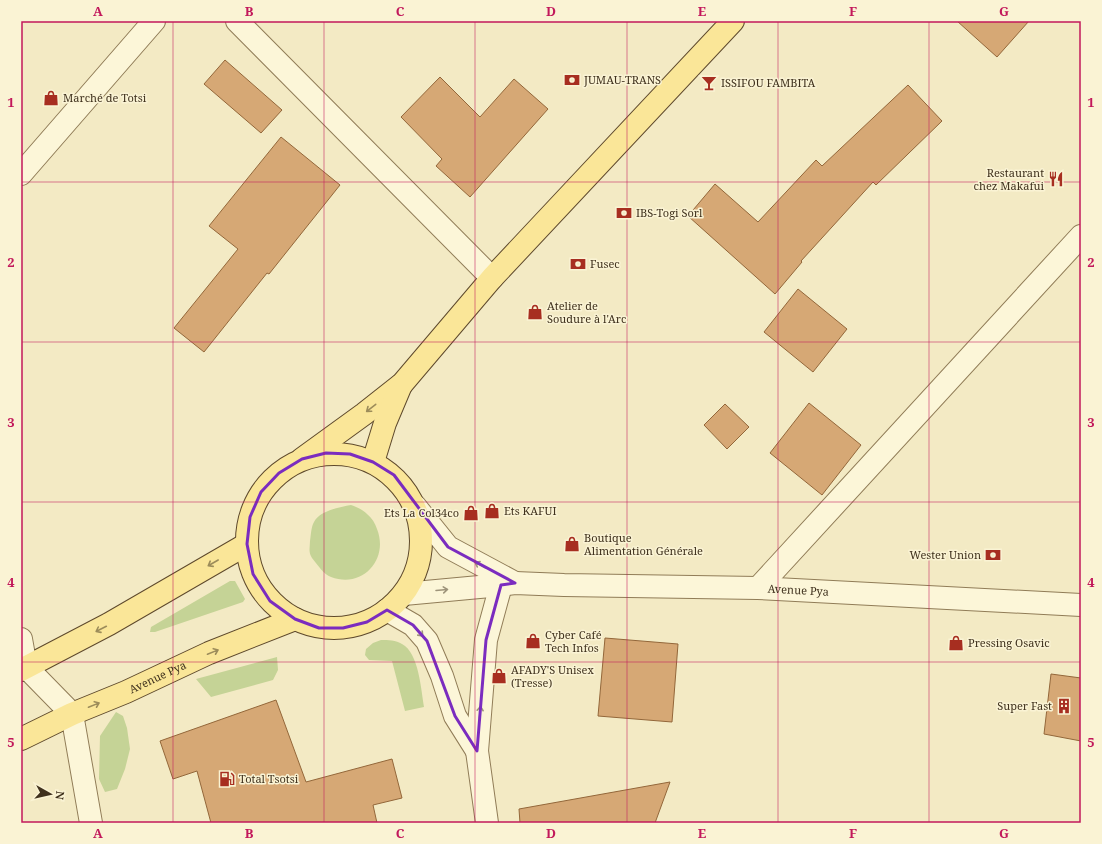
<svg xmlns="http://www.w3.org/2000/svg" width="1102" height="844" viewBox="0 0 1102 844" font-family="'Noto Serif',serif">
<rect width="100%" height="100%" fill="#f3eac4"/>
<path fill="#c5d396" d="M351 505C357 507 363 510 367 514 372 518 375 523 377 529 389 559 363 589 331 577 324 575 317 564 312 558 308 552 310 547 310 541 311 535 311 527 314 522 319 511 340 507 351 505Z
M230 581H235L245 599 243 602 155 632H150L151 627Z
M381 640C388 640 396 640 402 644 419 653 421 690 424 707L405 711 392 661 369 660 365 655 366 649 373 643Z
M277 657 278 670 273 680 211 697 196 679Z
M116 712 123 716 127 728 130 749 125 769 117 789 105 792 99 779 100 736Z"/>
<path fill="#d6a875" stroke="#93673a" d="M957 21H1029L997 57Z
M225 60 282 110 261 133 204 84Z
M440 77 480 117 514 79 548 109 470 197 436 166 442 159 401 117Z
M908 85 942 121 876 185 873 182 801 261 802 262 775 294 688 216 715 184 758 222 816 160 822 166Z
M281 137 340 185 269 274 267 273 204 352 174 328 238 249 209 226Z
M798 289 847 329 813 372 764 332Z
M809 403 861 445 822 495 770 453Z
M725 404 749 427 727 449 704 425Z
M605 638 678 644 672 722 598 716Z
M1051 674 1081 678V741L1044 734Z
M276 700 306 782 392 759 402 798 373 805 377 823H211L197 771 173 779 160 741Z
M670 782 655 823H520L519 809Z"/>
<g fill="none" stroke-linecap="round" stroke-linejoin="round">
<defs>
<g id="minor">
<path d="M237 21 492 278"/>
<path d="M21 174 154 21"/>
<path d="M415 506 448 547 515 583"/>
<path d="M758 588 1081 236"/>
<path id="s1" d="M404 594 501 585 515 583 564 585 758 588 1081 605"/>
<path d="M387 610 413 625 427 641 442 676 455 716 477 751"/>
<path d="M21 639 26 667 72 714 91 823"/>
<path d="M487 823 477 751 486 640 501 585"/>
</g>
<g id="major">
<circle cx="334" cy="541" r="87"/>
<path d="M302 459 364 414 402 384 492 278 733 21"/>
<path d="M373 462 385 423 401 385"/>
<path d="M21 670 109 624 247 544"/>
<path id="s2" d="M21 739 72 714 126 692 209 653 295 619"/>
</g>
</defs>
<use href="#minor" stroke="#907c57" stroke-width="24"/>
<use href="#major" stroke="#5e492c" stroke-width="24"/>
<use href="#minor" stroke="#fcf6d8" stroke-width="22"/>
<use href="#major" stroke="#fae698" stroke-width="22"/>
</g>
<defs><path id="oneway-shaft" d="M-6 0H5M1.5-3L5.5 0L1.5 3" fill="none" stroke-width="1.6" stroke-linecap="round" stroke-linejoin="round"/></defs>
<g stroke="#9c8c5a">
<use href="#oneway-shaft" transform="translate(371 408) rotate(142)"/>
<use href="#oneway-shaft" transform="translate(213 563) rotate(150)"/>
<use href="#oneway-shaft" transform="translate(101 629) rotate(153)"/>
<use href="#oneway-shaft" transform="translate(213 652) rotate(-22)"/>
<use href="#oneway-shaft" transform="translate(94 705) rotate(-22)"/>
</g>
<g stroke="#9e947a">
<use href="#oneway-shaft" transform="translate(480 565) rotate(-152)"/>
<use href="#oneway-shaft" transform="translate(442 590) rotate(-5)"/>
<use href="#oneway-shaft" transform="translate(419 632) rotate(48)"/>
<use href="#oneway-shaft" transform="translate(480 712) rotate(-85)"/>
</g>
<path fill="none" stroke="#7b2cbf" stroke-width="3" stroke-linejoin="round" d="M326 453 350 454 373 462 394 475 448 547 515 583 501 585 486 640 477 751 455 716 427 641 413 625 387 610 367 622 343 628H319L295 619 270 601 253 574 247 544 250 517 261 492 279 473 302 459Z"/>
<path fill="none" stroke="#c2185b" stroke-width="1" stroke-opacity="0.55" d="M173 21V823M324 21V823M475 21V823M627 21V823M778 21V823M929 21V823M21 182H1081M21 342H1081M21 502H1081M21 662H1081"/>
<defs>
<symbol id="bank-bare" viewBox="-9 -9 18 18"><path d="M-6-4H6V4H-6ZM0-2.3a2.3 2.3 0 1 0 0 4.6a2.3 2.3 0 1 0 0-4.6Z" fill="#a72e20" stroke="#faf3d4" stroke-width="2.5" paint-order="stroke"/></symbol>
<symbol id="bar-bare" viewBox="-9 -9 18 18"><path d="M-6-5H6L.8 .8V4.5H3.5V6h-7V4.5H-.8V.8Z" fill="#a72e20" stroke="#faf3d4" stroke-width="2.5" paint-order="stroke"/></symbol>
<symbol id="shop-bare" viewBox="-9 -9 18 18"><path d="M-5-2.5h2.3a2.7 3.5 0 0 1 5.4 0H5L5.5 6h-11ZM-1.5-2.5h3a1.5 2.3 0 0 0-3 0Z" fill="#a72e20" stroke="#faf3d4" stroke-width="2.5" paint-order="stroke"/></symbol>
<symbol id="restaurant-bare" viewBox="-9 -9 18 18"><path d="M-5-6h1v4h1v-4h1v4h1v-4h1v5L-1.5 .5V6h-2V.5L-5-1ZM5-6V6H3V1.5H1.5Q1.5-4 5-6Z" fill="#a72e20" stroke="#faf3d4" stroke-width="2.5" paint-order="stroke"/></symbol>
<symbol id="building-bare" viewBox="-9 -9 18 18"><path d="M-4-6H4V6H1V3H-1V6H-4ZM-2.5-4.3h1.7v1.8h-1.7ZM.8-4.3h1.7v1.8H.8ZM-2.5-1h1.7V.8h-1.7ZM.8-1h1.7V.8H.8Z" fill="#a72e20" stroke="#faf3d4" stroke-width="2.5" paint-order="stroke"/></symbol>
<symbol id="fuel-bare" viewBox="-9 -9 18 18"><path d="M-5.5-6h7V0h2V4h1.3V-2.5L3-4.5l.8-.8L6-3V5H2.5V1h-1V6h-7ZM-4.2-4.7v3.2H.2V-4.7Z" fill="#a72e20" stroke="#faf3d4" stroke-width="2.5" paint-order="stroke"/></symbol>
</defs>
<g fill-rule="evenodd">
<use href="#bank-bare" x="561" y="69" width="22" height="22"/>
<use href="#bar-bare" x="698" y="72" width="22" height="22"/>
<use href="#shop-bare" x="40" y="87" width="22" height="22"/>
<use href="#restaurant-bare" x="1045" y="168" width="22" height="22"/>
<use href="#bank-bare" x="613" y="202" width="22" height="22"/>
<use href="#bank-bare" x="567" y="253" width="22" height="22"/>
<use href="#shop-bare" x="524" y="301" width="22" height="22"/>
<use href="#shop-bare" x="481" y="500" width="22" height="22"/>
<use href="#shop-bare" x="460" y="502" width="22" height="22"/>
<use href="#shop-bare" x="561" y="533" width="22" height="22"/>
<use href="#bank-bare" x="982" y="544" width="22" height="22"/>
<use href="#shop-bare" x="522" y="630" width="22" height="22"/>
<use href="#shop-bare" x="945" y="632" width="22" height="22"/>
<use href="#shop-bare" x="488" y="665" width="22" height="22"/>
<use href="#building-bare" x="1053" y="695" width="22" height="22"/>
<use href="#fuel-bare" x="216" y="768" width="22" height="22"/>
</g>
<g text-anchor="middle" stroke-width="3" stroke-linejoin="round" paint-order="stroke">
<g font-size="11" fill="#3f311d" stroke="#faf3d4" text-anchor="start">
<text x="584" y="84">JUMAU-TRANS</text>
<text x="721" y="87">ISSIFOU FAMBITA</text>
<text x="63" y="102">Marché de Totsi</text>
<text x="1044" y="177" text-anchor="end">Restaurant<tspan x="1044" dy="13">chez Makafui</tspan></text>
<text x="636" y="217">IBS-Togi Sorl</text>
<text x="590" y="268">Fusec</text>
<text x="547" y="310">Atelier de<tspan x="547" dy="13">Soudure à l'Arc</tspan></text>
<text x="504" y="515">Ets KAFUI</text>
<text x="459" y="517" text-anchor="end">Ets La Col34co</text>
<text x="584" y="542">Boutique<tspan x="584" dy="13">Alimentation Générale</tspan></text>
<text x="981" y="559" text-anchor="end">Wester Union</text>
<text x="545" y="639">Cyber Café<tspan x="545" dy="13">Tech Infos</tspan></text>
<text x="968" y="647">Pressing Osavic</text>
<text x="511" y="674">AFADY'S Unisex<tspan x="511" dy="13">(Tresse)</tspan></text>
<text x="1052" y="710" text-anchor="end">Super Fast</text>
<text x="239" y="783">Total Tsotsi</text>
</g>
<g font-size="11" fill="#3f311d" stroke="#faf3d4">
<text dy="4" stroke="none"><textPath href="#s1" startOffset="395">Avenue Pya</textPath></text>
<text dy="4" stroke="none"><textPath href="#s2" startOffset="150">Avenue Pya</textPath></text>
</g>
</g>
<rect width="1102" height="844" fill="none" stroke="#faf3d4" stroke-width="44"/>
<g transform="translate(50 794) rotate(98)" stroke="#faf3d4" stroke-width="3" paint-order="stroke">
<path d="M0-3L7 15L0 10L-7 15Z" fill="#3f311d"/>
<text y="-6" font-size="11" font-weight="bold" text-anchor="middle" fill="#3f311d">N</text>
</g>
<rect x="22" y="22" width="1058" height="800" fill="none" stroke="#c2185b" stroke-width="1.5"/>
<g font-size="13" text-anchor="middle" font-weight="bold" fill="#c2185b">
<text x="98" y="16">A</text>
<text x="249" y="16">B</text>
<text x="400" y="16">C</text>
<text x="551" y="16">D</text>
<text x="702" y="16">E</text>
<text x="853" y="16">F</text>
<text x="1004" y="16">G</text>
<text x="11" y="107">1</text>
<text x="1091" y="107">1</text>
<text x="11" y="267">2</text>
<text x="1091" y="267">2</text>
<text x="11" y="427">3</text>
<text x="1091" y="427">3</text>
<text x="11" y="587">4</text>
<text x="1091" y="587">4</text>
<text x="11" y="747">5</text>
<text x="1091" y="747">5</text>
<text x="98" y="838">A</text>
<text x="249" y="838">B</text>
<text x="400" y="838">C</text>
<text x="551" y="838">D</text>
<text x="702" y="838">E</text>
<text x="853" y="838">F</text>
<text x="1004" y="838">G</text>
</g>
</svg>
